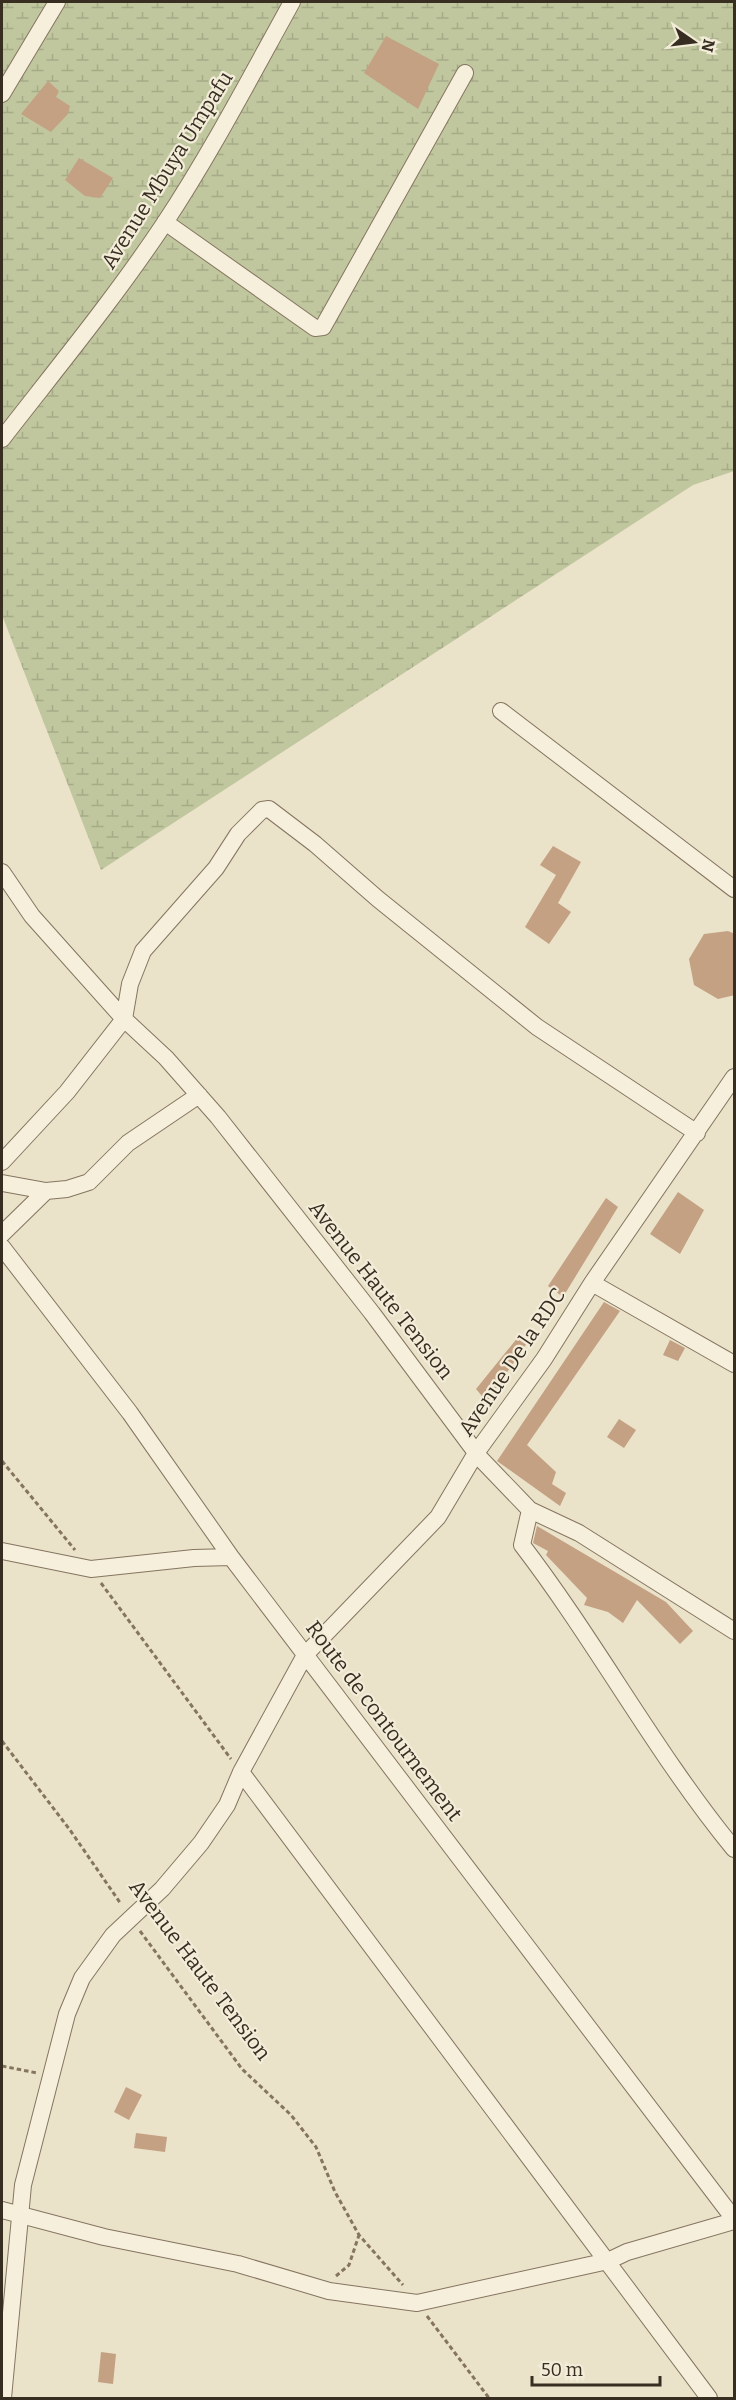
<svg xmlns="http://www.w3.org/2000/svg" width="736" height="2400" viewBox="0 0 736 2400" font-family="Bitter,serif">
<defs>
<pattern id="wetland-marsh" width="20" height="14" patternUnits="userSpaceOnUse" patternTransform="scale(1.5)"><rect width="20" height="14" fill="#c0c79e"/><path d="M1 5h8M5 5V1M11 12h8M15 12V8" fill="none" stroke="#a6ab88"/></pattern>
</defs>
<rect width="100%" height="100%" fill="#eae2c9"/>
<path fill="url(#wetland-marsh)" d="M2 2H734V471L693 485 101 870 2 615Z"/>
<path fill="#c4a183" d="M386 36 439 64 418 109 364 73Z
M48 81 59 91 56 97 70 106 68 114 51 132 21 114Z
M79 158 113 178 100 198 85 196 65 180Z
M553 846 581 862 558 903 571 912 549 944 525 927 556 875 540 865Z
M728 931 735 934V995L718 999 694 985 689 959 704 934Z
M678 1192 704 1210 680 1254 650 1234Z
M606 1198 618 1207 563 1297 548 1286Z
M604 1302 620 1311 527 1445 556 1472 552 1484 566 1493 560 1506 497 1461Z
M519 1336 527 1343 487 1402 476 1389Z
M670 1340 685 1348 678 1361 663 1355Z
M619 1419 636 1430 624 1448 607 1437Z
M537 1526 666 1602 693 1631 680 1644 637 1600 623 1623 608 1612 584 1605 587 1598 546 1555 548 1551 533 1543Z
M126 2087 142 2095 129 2120 114 2112Z
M136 2133 167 2137 165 2152 134 2148Z
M101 2352 116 2354 113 2384 98 2382Z"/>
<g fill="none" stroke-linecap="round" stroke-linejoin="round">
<defs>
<path id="minor" d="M2 94 57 2
M165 222 315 328 323 327 465 73
M2 439C57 368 114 299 164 224 211 153 251 76 292 2
M501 711 734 889
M2 872 32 916 124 1019 166 1058 218 1117 372 1313 480 1458 530 1510 522 1545C597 1643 656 1754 734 1849
M2 1162 67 1092 124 1019 130 984 143 951 216 868 238 834 262 810 269 809 315 844 378 899 537 1027 697 1133
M2 1183 46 1191 67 1189 89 1182 128 1143 199 1095
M2 1234 46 1191
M2 1247 130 1413 231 1557 734 2219
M592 1283 734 1364
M530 1510 579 1533 734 1631
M2 1551 91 1569 194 1558 231 1557
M241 1772 709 2398
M2 2210 104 2237 238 2264 329 2291 417 2303 608 2261 627 2252 734 2221
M3 2398 23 2185 67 2014 82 1978 113 1935 162 1889 201 1843 227 1805 241 1772 305 1655 438 1517 476 1453 544 1359 592 1283 734 1077"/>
</defs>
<use href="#minor" stroke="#857560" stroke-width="18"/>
<path stroke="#857560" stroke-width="3" stroke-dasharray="4.5 3" stroke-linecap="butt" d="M2 1461 75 1550
M101 1583 231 1759
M2 1741 70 1830 121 1904
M140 1931 242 2069 291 2115 316 2147 335 2192 359 2235 403 2285
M2 2066 37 2073
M336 2276 349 2265 359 2235
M427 2316 489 2398"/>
<use href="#minor" stroke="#f6efdc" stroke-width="16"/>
</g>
<g text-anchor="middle" stroke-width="4.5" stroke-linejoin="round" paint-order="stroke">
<g font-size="21" fill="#372d21" stroke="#f2ecd8">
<text transform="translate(167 170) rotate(-58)" y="7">Avenue Mbuya Umpafu</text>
<text transform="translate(381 1290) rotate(52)" y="7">Avenue Haute Tension</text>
<text transform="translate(512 1362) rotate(-56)" y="7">Avenue De la RDC</text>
<text transform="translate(384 1721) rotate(53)" y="7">Route de contournement</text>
<text transform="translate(200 1970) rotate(53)" y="7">Avenue Haute Tension</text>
</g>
</g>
<rect width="736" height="2400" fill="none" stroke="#372d21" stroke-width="6"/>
<g transform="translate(694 42) rotate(104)" stroke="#f2ecd8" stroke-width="4.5" paint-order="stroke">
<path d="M0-4.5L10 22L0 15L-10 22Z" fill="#372d21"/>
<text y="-9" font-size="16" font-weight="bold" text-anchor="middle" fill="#372d21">N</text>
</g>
<path d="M532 2376v9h128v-9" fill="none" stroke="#372d21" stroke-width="3"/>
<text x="541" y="2376" font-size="18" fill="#372d21" stroke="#f2ecd8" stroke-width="4.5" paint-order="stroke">50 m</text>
</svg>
